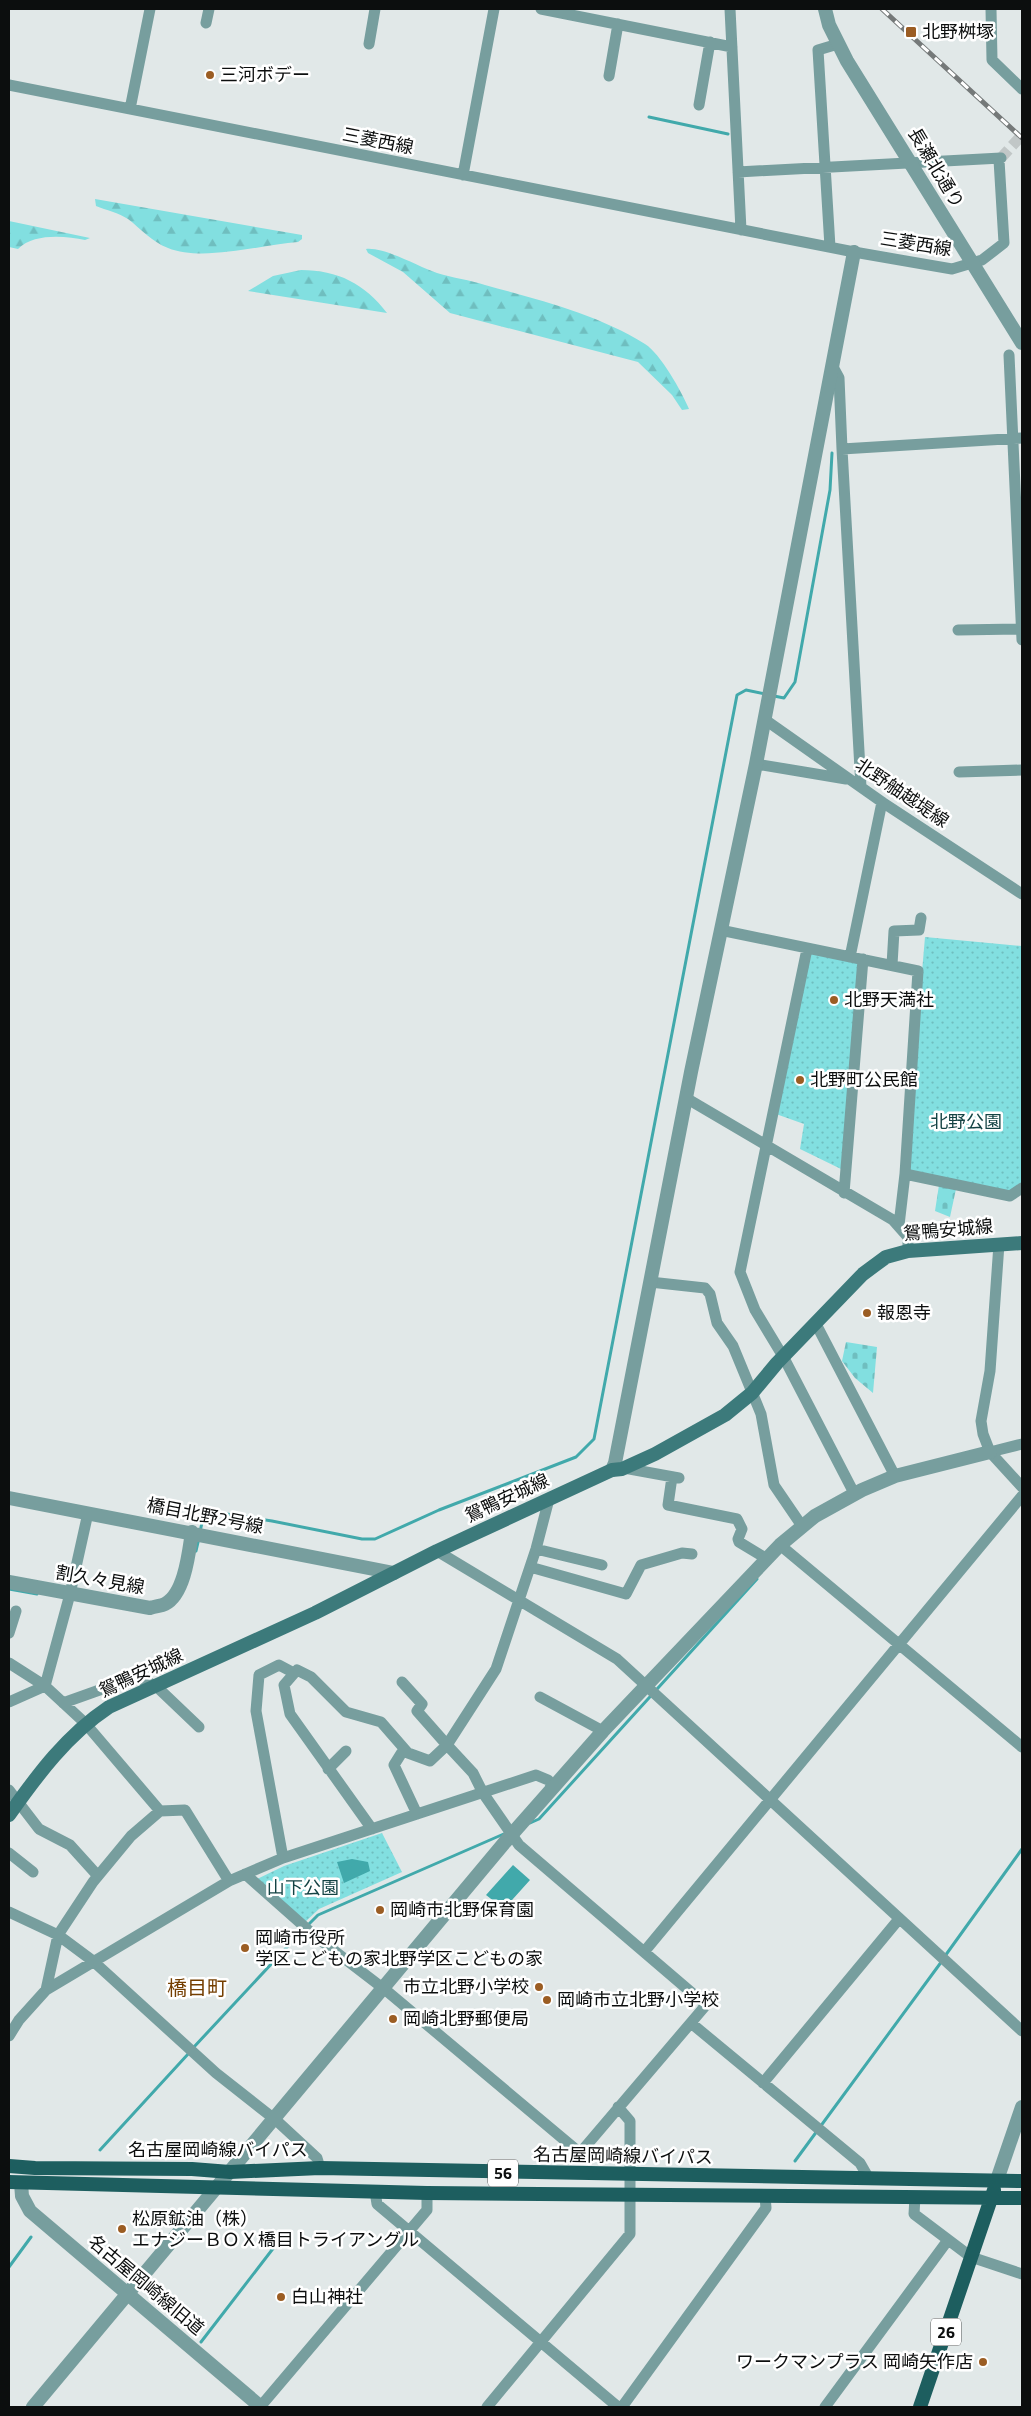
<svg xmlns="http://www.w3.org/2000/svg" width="1031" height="2416" viewBox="0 0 1031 2416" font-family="'Titillium Web','Noto Sans JP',sans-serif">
<defs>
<pattern id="forest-firs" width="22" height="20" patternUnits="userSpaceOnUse" patternTransform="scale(1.25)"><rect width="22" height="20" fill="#82dfe0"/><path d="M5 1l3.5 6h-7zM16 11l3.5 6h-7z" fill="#6fbebf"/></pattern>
<pattern id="cemetery-stones" width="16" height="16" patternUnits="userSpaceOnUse" patternTransform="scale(1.25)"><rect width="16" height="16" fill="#82dfe0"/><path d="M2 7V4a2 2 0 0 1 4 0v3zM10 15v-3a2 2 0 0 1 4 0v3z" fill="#6fbebf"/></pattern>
<pattern id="park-dots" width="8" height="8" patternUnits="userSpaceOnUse" patternTransform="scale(1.25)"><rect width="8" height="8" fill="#82dfe0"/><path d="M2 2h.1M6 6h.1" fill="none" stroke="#6fbebf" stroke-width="1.8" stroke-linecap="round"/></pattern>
</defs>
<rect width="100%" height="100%" fill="#e1e8e8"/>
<path fill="url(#forest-firs)" d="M95 199 302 235V239L298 242C260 245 203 262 168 248 152 242 141 229 128 219 119 213 106 210 96 206Z
M9 221 90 238 85 240C65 236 34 233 18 249L9 247Z
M366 249C385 247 419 267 437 273 453 278 470 280 485 285 539 300 597 314 645 344 660 353 682 392 689 409L682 410 672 395 638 362 450 313 403 272 368 253Z
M301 270C338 270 365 284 387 313L248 291 273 276Z"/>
<path fill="url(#cemetery-stones)" d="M939 1185 956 1189 950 1217 935 1211Z
M846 1342 877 1347 873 1393 855 1378 842 1361Z"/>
<path fill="url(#park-dots)" d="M925 937 1022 946V1185L1009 1191 905 1170Z
M809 952 859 961 841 1169 800 1149 804 1124 776 1114Z
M382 1833 402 1872 319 1909 304 1923 253 1881 284 1866Z"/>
<path fill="#41a9ab" d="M352 1859 368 1862 370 1871 344 1883 337 1862Z
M513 1865 530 1880 504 1909 486 1895Z"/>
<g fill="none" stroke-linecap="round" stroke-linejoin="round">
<path stroke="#41a9ab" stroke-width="3" d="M649 117 728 134
M774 696 784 698 795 682 830 490 832 453
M200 1532 204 1513 207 1511 272 1521 362 1539H375L439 1510 576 1457 594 1439 737 695 746 690 765 694
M196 1551 199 1538
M9 1589 37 1594
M530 1823 539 1819 757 1579
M309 1924 318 1915 506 1833
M945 1956 1022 1849
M193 2048 303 1930
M100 2150 189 2053
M795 2161 942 1961
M9 2267 31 2237
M201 2342 285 2233"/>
<path stroke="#c1c7c7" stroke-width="11" stroke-dasharray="11 5.5" stroke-linecap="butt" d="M1001 158 1022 135"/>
<path stroke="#779e9e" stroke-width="11" d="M541 9 732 47
M730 9 741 230
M991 9 992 60 1022 89
M206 23 209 9
M369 44 375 9
M609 76 618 24
M9 85 854 252 952 269 982 260 1004 243 999 160
M699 105 710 42
M130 109 150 9
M738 172 1001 158
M463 175 494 9
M830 247 818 50 838 44
M1009 355 1022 640
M833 367 839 378 842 449 1022 438
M842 449 861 787
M958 630 1022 629
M764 719 882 802 1022 894
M756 764 846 779
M959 772 1022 770
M720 930 918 971 905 1174 899 1225
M807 949 740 1272 755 1310 784 1358 854 1493
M850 957 882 802
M892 965 894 931 919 930 921 918
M686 1098 893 1220 908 1237V1251
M905 1174 1010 1196 1022 1188
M844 1193 863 959
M999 1244 990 1371 981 1421 983 1434 990 1452 1022 1487
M650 1282 705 1288 710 1294 717 1323 733 1346 761 1414 774 1485 802 1526
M816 1324 895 1476
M990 1452 1022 1444
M624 1468 679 1478
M672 1477 668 1505 737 1519 742 1529 738 1539 739 1542 767 1559
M780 1545 1022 1747
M536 1549 602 1565
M437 1551 617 1659 1022 2031
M530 1567 626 1594 641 1565 682 1553 692 1554
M9 1633 16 1611
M9 1663 45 1686 85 1723 160 1811 131 1836 93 1882 58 1935 46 1990
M45 1686 70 1594 88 1513
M540 1697 603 1731
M9 1702 45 1686
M63 1703 136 1677 156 1686 199 1727
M404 1749 394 1765 417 1814
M328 1769 346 1751
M9 1790 39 1829 70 1845 98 1876
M160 1811 185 1810 229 1881
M372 1829 290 1714 284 1685 297 1670 311 1677 346 1712 381 1722 408 1753 430 1761 447 1745 417 1711 422 1704 402 1682
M9 1853 33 1872
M283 1858 256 1711 259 1675 279 1665 294 1673
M245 1874 315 1936 388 1992 580 2153 706 2005 519 1845 483 1793 473 1773 447 1745 496 1669 536 1549 549 1499
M9 1912 58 1935 93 1961 216 2073 277 2121 317 2158 320 2168
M644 1952 1022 1496
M691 2023 860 2163 868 2177
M9 2036 19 2020 46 1990 229 1881 283 1858 536 1775 548 1780 553 1787
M763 2083 899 1919
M375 2191 377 2204 618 2407
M915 2197 914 2214 971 2257 1022 2274
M260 2407 427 2210V2193
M487 2407 630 2234V2121L618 2107
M622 2407 766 2208 765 2196
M825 2407 948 2240"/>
<path stroke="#779e9e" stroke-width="14" d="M825 9 829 25 847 61 1022 343
M612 1470 615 1463 691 1072 756 764 854 252
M9 1498 394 1573
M9 1582 150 1608C155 1606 161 1606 165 1604 185 1594 189 1551 192 1532
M997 2180 1022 2107
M21 2183 22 2196 30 2211 261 2407
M33 2407 505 1842 603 1731 780 1545 815 1516 862 1490 895 1476 990 1452"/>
<path stroke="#3c7a7b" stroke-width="14" d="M9 1815C38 1774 67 1735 109 1707L315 1613 437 1551 612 1470 622 1469 655 1454 725 1415 752 1393 777 1363 863 1274 886 1257 908 1251 1022 1243"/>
<path stroke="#1d5e5f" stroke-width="14" d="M9 2166 35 2168 192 2169 230 2172 320 2168 1022 2181
M9 2182 427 2193 1022 2198
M920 2407 994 2190"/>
<defs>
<path id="rail" d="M882 9 1022 138"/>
</defs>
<use href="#rail" stroke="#757979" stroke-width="5"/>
<use href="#rail" stroke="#fff" stroke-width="3" stroke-dasharray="9" stroke-linecap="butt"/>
</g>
<g fill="#9b5d23" stroke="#fff" stroke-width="2">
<rect x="905" y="26" width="12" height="12" rx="2.5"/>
<circle cx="210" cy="75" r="5"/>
<circle cx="834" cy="1000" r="5"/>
<circle cx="800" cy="1080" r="5"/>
<circle cx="867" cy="1313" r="5"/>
<circle cx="380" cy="1910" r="5"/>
<circle cx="245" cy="1948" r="5"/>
<circle cx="539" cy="1987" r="5"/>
<circle cx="547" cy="2000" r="5"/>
<circle cx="393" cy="2019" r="5"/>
<circle cx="122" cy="2229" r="5"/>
<circle cx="281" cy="2297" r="5"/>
<circle cx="983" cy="2362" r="5"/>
</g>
<g text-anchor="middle" stroke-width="5" stroke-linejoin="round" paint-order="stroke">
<g fill="#fff" stroke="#555656" stroke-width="1">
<rect x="488" y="2159.5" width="30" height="27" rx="4"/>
<rect x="931" y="2318.5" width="30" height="27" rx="4"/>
</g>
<g font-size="16" font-weight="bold" fill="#0c0e0e">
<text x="503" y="2179">56</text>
<text x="946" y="2338">26</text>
</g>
<g font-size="18" fill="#0c0e0e" stroke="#fff" text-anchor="start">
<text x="922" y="38">北野桝塚</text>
<text x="220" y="81">三河ボデー</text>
<text x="844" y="1006">北野天満社</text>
<text x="810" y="1086">北野町公民館</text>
<text x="877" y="1319">報恩寺</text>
<text x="390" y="1916">岡崎市北野保育園</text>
<text x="255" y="1944">岡崎市役所<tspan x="255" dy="21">学区こどもの家北野学区こどもの家</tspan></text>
<text x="529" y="1993" text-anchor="end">市立北野小学校</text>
<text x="557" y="2006">岡崎市立北野小学校</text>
<text x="403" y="2025">岡崎北野郵便局</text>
<text x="132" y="2225">松原鉱油（株）<tspan x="132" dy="21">エナジーＢＯＸ橋目トライアングル</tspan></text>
<text x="291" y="2303">白山神社</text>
<text x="973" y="2368" text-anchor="end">ワークマンプラス 岡崎矢作店</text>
</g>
<g font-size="18" fill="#0c0e0e" stroke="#fff">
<text transform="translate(378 141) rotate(11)" y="6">三菱西線</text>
<text transform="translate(936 168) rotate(59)" y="6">長瀬北通り</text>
<text transform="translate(916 244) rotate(9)" y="6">三菱西線</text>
<text transform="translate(902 793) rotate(34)" y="6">北野舳越堤線</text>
<text transform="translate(948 1230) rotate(-5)" y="6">鴛鴨安城線</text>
<text transform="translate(507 1498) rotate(-25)" y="6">鴛鴨安城線</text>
<text transform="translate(205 1516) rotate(11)" y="6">橋目北野2号線</text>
<text transform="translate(100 1580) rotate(10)" y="6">割久々見線</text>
<text transform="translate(141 1673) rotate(-25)" y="6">鴛鴨安城線</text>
<text x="218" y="2156">名古屋岡崎線バイパス</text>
<text transform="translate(623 2156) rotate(1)" y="6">名古屋岡崎線バイパス</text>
<text transform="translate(146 2285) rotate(40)" y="6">名古屋岡崎線旧道</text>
</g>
<g font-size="18" fill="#144344" stroke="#fff">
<text x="966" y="1128">北野公園</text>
<text x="303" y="1894">山下公園</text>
</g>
<g font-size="20" fill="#743e00" stroke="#fff">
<text x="197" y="1995">橋目町</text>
</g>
</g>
<rect width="1031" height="2416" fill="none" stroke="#0c0e0e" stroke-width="20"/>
</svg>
